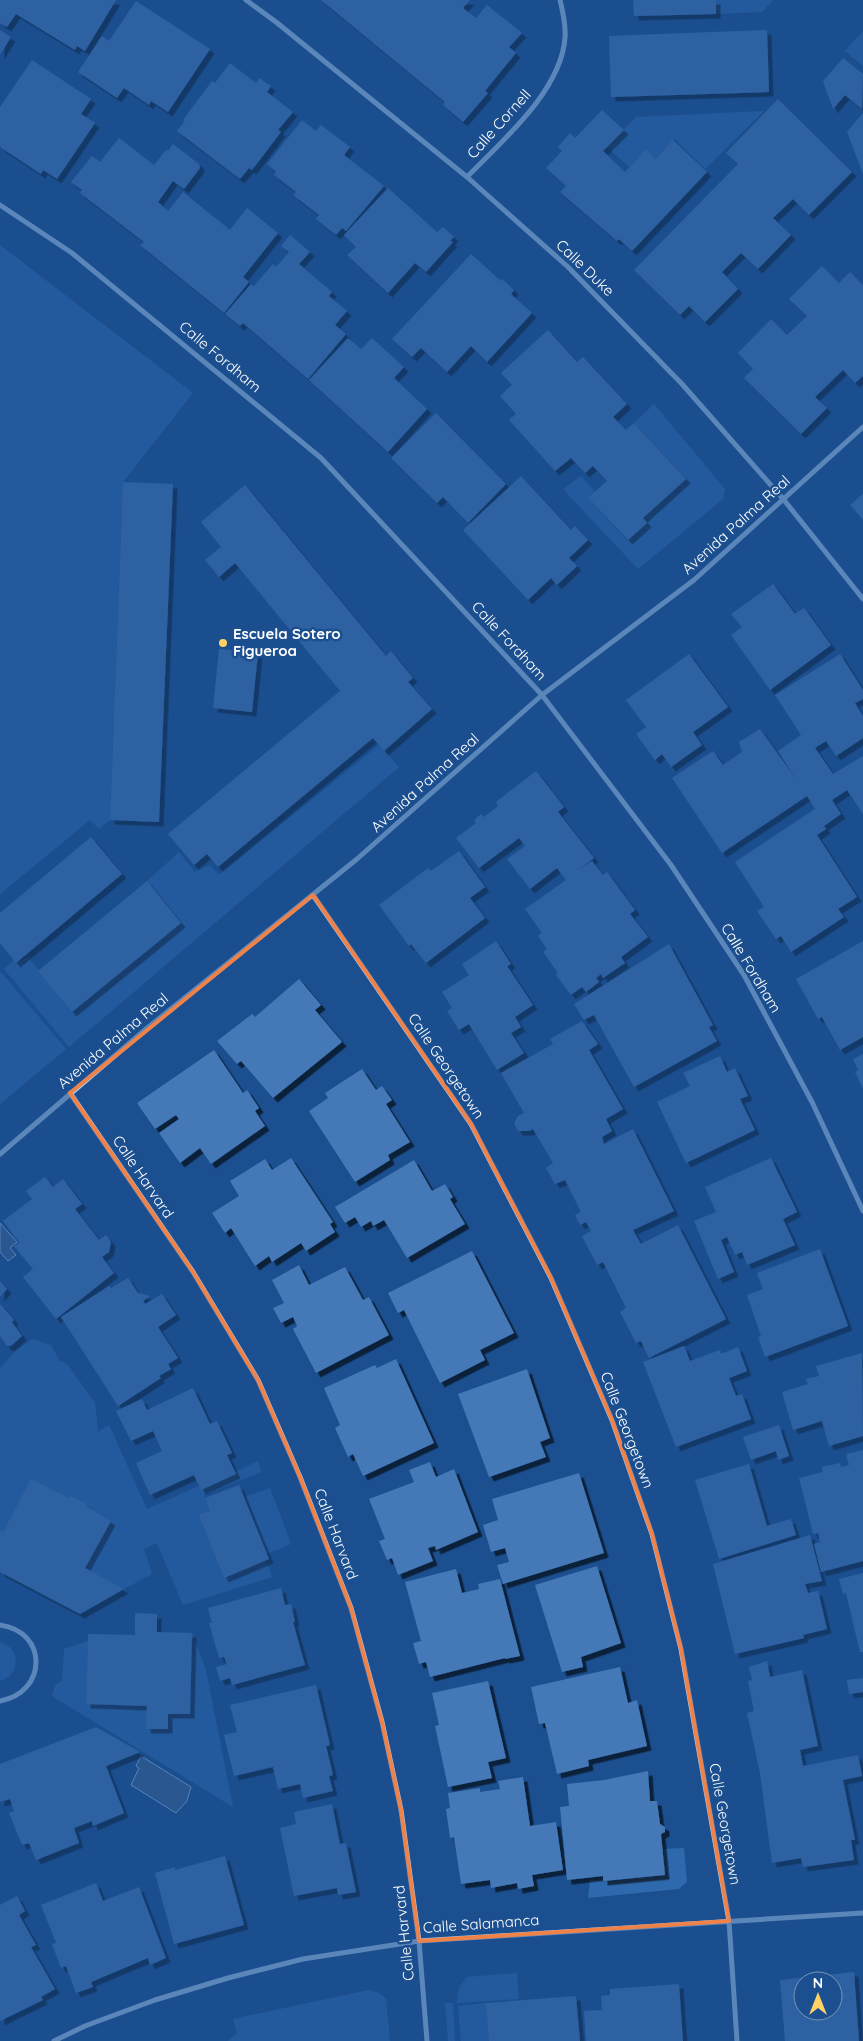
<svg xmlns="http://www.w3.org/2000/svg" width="863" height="2041" viewBox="0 0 863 2041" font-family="Quicksand,sans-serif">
<defs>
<filter id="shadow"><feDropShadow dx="4.5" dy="4.5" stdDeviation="0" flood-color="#0009"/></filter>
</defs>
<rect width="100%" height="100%" fill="#1b4f8f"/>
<path fill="#2e69ad" d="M716 0H773L762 12 716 14Z
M863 31V66L845 51Z
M764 111 705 169 675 139 656 159 646 149 629 167 607 147 636 117Z
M0 245 193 393 123 482 110 820 99 829 90 820 0 894Z
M654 404 725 489 723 499 638 569 563 489 581 476 595 492 588 498 627 540 646 523 643 518 686 479 634 423Z
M379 745 399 767 69 1047 4 969 14 960 16 963 28 957 72 1012 181 923 147 881 179 852 195 872 210 865 219 875Z
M1 972 66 1049 0 1104V973Z
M32 1339 51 1345 59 1360 68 1365 95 1403 98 1432 109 1425 147 1509 201 1485 202 1487 258 1461 261 1472 204 1495 210 1511 200 1516 224 1578 266 1560 272 1577 183 1605 157 1543 144 1549 152 1574 124 1589 85 1568 111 1521 86 1506 87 1504 71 1496 69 1498 31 1480 3 1532 0 1530V1368L17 1350Z
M270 1488 291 1544 267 1554 245 1497Z
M192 1633 206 1670 233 1807 52 1696 55 1685 62 1681 64 1649 88 1641 86 1704 147 1706V1729H168V1714H190Z
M0 1642C21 1648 21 1675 0 1681Z
M684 1848 687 1882 679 1889 588 1898 590 1880 665 1876 663 1849Z
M517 1973 519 1999 457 2003C457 1991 459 1986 467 1977Z
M369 1990 379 1993 386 1999 390 2041H228L237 2033 233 2019Z
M445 2003H453L455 2041H448Z
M486 2003 489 2041H461L458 2006Z"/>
<path fill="#3c6290" stroke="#9cc4f0" d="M0 1223 17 1242 10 1248 16 1255 8 1261 0 1252Z
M141 1756 191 1787 187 1801 176 1813 131 1785 139 1768 136 1766Z"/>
<path fill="#4478b7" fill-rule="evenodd" filter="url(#shadow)" d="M0 0H116L85 51 77 46 75 50 16 14 7 27 0 23Z
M321 0H470L463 8 476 18 487 5 522 33 509 47 516 53 485 91 488 93 463 122 443 105 445 102Z
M633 0H716V14L634 16Z
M136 1 210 49 168 112 151 101 149 105 124 88 117 98 78 72 102 36 109 41Z
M0 30 11 37 0 55Z
M767 30 769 92 611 97 609 36Z
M843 58 863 74 862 109 845 95 833 109 823 81Z
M32 60 91 99 81 114 95 123 57 179 43 170 41 174 0 147V107Z
M230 63 256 83 259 78 271 86 267 92 293 112 278 130 281 132 252 170 249 168 240 179 177 131 185 121 183 120 212 81 215 83Z
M778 99 852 172 809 215 793 199 773 218 791 235 758 269 741 253 722 272 738 289 705 322 689 306 680 315 634 270 738 164 726 153Z
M602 110 624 130 603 151 625 172 646 149 656 159 673 140 707 172 632 251 619 239 617 241 560 192 566 186 546 168 562 151 558 147 570 133 575 138Z
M863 113V174L847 132Z
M302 120 316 131 321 125 350 147 344 155 384 186 346 231 342 228 336 235 316 219 319 215 293 195 296 192 274 175 276 172 267 164Z
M119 138 154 165 166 150 168 151 173 144 199 164 200 168 184 189 173 181 158 202 168 211 183 192 230 230 247 208 278 233 243 277 249 282 224 313 140 245 144 242 80 193 82 190 71 182 92 156 100 162Z
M388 188 437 232 443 227 454 237 450 241 453 242 426 272 415 263 388 293 347 255 356 247 344 235Z
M290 235 310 252 299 264 332 292 329 296 347 311 335 325 346 334 308 379 243 323 240 326 225 314 251 284 254 286 273 264 276 267 289 252 281 246Z
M471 254 501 281 502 279 514 290 511 294 532 313 487 362 471 346 447 372 421 348 412 357 392 339Z
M822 266 839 283 850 272 863 285V376L855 383 843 370 815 397 827 408 801 434 744 378 753 369 738 353 771 319 787 335 807 316 789 299Z
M548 330 577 362 583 357 627 404 613 417 626 430 634 423 686 479 643 518 647 523 628 540 588 498 607 481 593 466 585 473 571 458 555 471 509 420 516 414 500 396 512 385 501 373Z
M348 338 361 349 372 338 404 367 394 378 427 409 388 452 309 380Z
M436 413 506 484 468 523 443 497 437 503 391 458Z
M521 476 571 530 575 526 588 540 569 558 577 566 557 585 551 578 528 600 463 530Z
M123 482 173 484 159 822 110 820Z
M245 485 386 656 391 651 413 678 408 682 432 709 384 751 373 738 218 867 207 854 194 865 168 834 340 691 235 563 219 577 205 560 221 547 201 522Z
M863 494V520L850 505Z
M773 584 795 614 804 608 831 645 770 690 731 635 742 627 731 614Z
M219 649 258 653 252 712 213 708Z
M689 654 728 707 693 732 702 745 671 767 662 754 655 760 636 734 646 727 626 700Z
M840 654 863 690V699L855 703 863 716V738L836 756 826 741 815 748 833 774 863 756V814L847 790 832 800 841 814 824 826 826 829 817 835 857 897 838 909 844 917 791 952 781 936 776 939 757 911 764 907 735 862 815 809 807 796 722 853 672 778 713 751 723 765 742 752 739 742 760 729 796 779 778 751 801 735 775 695Z
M536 771 564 807 558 812 594 858 578 870 592 861 603 875 607 872 635 910 630 914 648 937 621 957 625 963 603 978 601 974 596 978 599 982 586 992 582 987 571 995 556 975 558 973 543 952 547 949 538 936 542 933 525 909 566 880 557 868 530 889 507 859 525 846 519 838 479 868 456 838 476 823 474 820 481 814 484 817 498 806 496 802Z
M91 837 122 874 16 963 0 943V913Z
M459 851 485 887 470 898 485 918 426 963 411 944 409 946 379 905 428 868 431 871Z
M147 881 181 923 72 1012 38 971Z
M496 941 511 964 507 966 533 1005 515 1017 521 1027 511 1033 524 1053 497 1070 469 1024 459 1030 447 1011 452 1008 442 992 469 975 462 964Z
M863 941V1037L840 1050 822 1017 818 1019 796 979Z
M669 944 713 1025 709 1027 717 1041 634 1087 594 1015 584 1020 574 1004Z
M299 979 321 1005 315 1010 342 1042 273 1098 241 1061 237 1064 217 1041 252 1014 255 1017Z
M582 1021 598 1044 589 1050 623 1109 606 1119 612 1131 602 1137 604 1144 633 1129 674 1211 633 1230 641 1244 678 1225 726 1319 649 1358 641 1341 636 1343 620 1312 626 1308 603 1262 597 1265 582 1236 591 1231 586 1222 580 1225 575 1215 581 1212 565 1180 555 1184 546 1168 553 1163 533 1129 529 1131H518L514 1123 518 1116 524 1113 501 1073 553 1044 550 1039Z
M214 1050 243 1093 247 1090 259 1108 255 1111 265 1126 211 1164 200 1148 180 1163 159 1133 179 1119 176 1115 155 1129 137 1103Z
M863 1054V1089L855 1072 858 1070 853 1059Z
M720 1056 727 1072 735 1068 748 1096 740 1099 755 1130 686 1163 657 1102 690 1086 683 1073Z
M362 1069 376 1090 382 1086 392 1100 386 1104 410 1142 388 1155 390 1160 355 1182 309 1111 328 1098 325 1093Z
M291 1158 333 1222 330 1224 335 1232 306 1251 301 1243 272 1262 269 1256 255 1266 231 1228 225 1233 212 1213 239 1196 230 1181 265 1159 272 1170Z
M771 1158 797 1212 783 1219 795 1245 747 1265 742 1252 735 1255 727 1237 721 1240 734 1272 718 1279 694 1221 716 1212 705 1187Z
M414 1160 432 1191 445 1184 453 1197 450 1199 465 1224 407 1258 384 1220 373 1226 371 1221 361 1227 355 1217 345 1223 335 1207Z
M45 1177 53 1187 63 1179 82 1204 75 1209 99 1240 106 1235 111 1242 109 1252 102 1257 114 1273 56 1319 23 1277 33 1269 14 1246 19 1242 3 1221 32 1199 26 1191Z
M820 1249 848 1326 765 1357 758 1337 761 1336 747 1295 763 1289 757 1273Z
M472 1251 514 1333 480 1350 485 1360 440 1383 404 1310 398 1313 388 1293Z
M299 1265 309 1285 345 1267 363 1300 369 1297 389 1335 316 1373 293 1329 297 1326 293 1317 281 1323 273 1308 284 1303 272 1280Z
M128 1278 138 1293 150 1296 143 1301 145 1304 162 1294 176 1315 158 1327 178 1358 168 1364 171 1369 159 1376 161 1378 118 1406 61 1317 109 1286 111 1288Z
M0 1281 7 1289 0 1297Z
M0 1304 14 1320 12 1322 22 1336 11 1346H7L0 1336Z
M684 1346 690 1361 720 1350 721 1354 738 1347 747 1371 729 1378 736 1396 742 1394 751 1419 676 1447 643 1362Z
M862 1353 863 1436 829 1446 822 1421 793 1430 782 1392 808 1384 806 1379 819 1376 816 1366Z
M396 1359 434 1443 363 1476 353 1454 348 1457 335 1428 340 1425 324 1388 375 1365 377 1368Z
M527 1369 550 1438 540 1442 546 1457 489 1477 458 1394Z
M193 1388 210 1424 217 1421 232 1453 227 1455 236 1474 201 1490 194 1475 150 1495 136 1463 162 1451 153 1431 131 1441 116 1411 142 1399 147 1410Z
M779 1425 789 1456 778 1460 776 1451 751 1460 743 1437Z
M863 1450V1561L821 1572 814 1544 820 1542 818 1533 813 1534 799 1478 823 1472 822 1467 840 1463 841 1467 849 1465 846 1454Z
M430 1462 436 1477 454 1469 478 1532 436 1550 435 1546 428 1548 433 1561 398 1575 392 1558 387 1560 379 1541 385 1539 369 1499 414 1482 409 1470Z
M749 1464 767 1526 791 1519 796 1535 719 1559 695 1480Z
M579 1473 604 1553 503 1584 497 1565 509 1562 505 1548 491 1552 483 1525 498 1520 492 1499Z
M31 1479 69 1498 71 1496 87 1504 86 1506 111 1521 85 1568 124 1589 80 1614 0 1572V1530L3 1532Z
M239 1485 269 1559 224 1578 199 1515 210 1511 205 1498Z
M810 1535 822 1581 805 1584 808 1593 818 1591 827 1629 803 1635 804 1638 735 1654 713 1564Z
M597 1566 621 1643 581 1657 583 1667 562 1672 535 1585Z
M456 1569 462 1593 479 1589 478 1584 500 1579 520 1656 505 1659V1658L430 1677 426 1662 419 1664 413 1643 421 1641 405 1582Z
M863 1573V1652H860L846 1593 843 1594 839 1579Z
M281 1588 285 1605 291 1604 295 1622H293L305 1665 232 1685 230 1678 220 1681 216 1667 227 1664 224 1657 219 1658 209 1623H212L208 1608Z
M135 1613 157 1614V1632L192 1633 190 1714H168V1729H146L147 1706 86 1704 88 1634 135 1635Z
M767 1661 770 1677 802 1670 818 1746 800 1750 803 1766 858 1755 862 1776 843 1780 855 1840H851L854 1860 803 1867 801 1858 772 1863 760 1773 747 1713 754 1711 748 1681 752 1680 749 1667Z
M620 1667 628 1703 637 1700 647 1746 588 1760 589 1766 557 1774 545 1723 539 1724 531 1687Z
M863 1678V1692L849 1694 847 1680Z
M488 1681 506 1758 488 1762 492 1778 448 1787 435 1726 439 1725 432 1693Z
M316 1685 330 1745 326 1746 333 1775 329 1776 333 1791 303 1798 300 1784 278 1789 273 1767 234 1776 224 1735 237 1732 230 1705Z
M96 1727 140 1752 106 1766 124 1813 93 1826 92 1821 74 1828 79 1843 36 1860 29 1843 22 1845 9 1813 14 1811 10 1799 0 1802V1764Z
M648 1771 650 1801H657L660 1824 665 1827V1832L661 1834 665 1875 603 1881V1876L567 1880 560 1807 569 1806 567 1784 604 1780Z
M523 1777 530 1826 556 1822 563 1870 532 1875 534 1886 518 1889 517 1883 491 1888 490 1880 461 1884 454 1837 450 1838 446 1809 450 1808 448 1793 480 1788V1792L500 1789 498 1781Z
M332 1804 340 1844 346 1843 356 1892 338 1895 337 1888 294 1896 280 1828 296 1824 294 1812Z
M225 1856 244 1925 174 1944 155 1873 175 1867V1870Z
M96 1883 103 1901 139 1887 166 1958 150 1965 148 1958 91 1982 93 1987 76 1993 66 1966 61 1968 52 1944 56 1943 41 1905Z
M17 1896 25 1911 19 1915 36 1945 31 1947 55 1989 41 1997 43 2000 0 2021V1905Z
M854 1972 859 2041H785L780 1980ZM803 1981H833V2011H803Z
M679 1984 683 2041H586L584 2011 602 2010 601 1996 610 1995V1989Z
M576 1996 580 2041H489L486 2003Z"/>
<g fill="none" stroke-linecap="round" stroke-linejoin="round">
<path stroke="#a9c9ee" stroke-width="5" d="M246 0 276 22 467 177 568 267 682 384 784 500 863 599
M467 177C502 141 561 91 565 38 566 26 563 12 560 0
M0 205 72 253 321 458 542 695 671 865 744 975 812 1102 863 1211
M313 895 471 1124 551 1278 612 1420 652 1534 681 1649 729 1921 737 2041
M70 1093 193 1272 258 1380 300 1477 351 1608 382 1722 401 1810 419 1941 427 2041
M0 1154 146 1029 357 859 542 695 694 580 863 427
M0 1625C49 1632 47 1693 0 1701
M54 2041 85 2026 155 2000 228 1978 303 1959 419 1941 863 1913"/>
</g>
<path d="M0 0H863V2041H0ZM313 895 471 1124 551 1278 612 1420 652 1534 681 1649 729 1921 419 1941 401 1810 382 1722 351 1608 300 1477 258 1380 193 1272 70 1093Z" fill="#1b4f8f" fill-opacity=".55" fill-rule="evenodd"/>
<path fill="none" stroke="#ee8249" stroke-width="4" stroke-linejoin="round" d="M313 895 471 1124 551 1278 612 1420 652 1534 681 1649 729 1921 419 1941 401 1810 382 1722 351 1608 300 1477 258 1380 193 1272 70 1093Z"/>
<circle fill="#ffd166" stroke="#1b4f8f" stroke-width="2" cx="223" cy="643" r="5"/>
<g text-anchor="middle" stroke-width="5" stroke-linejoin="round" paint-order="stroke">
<g font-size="15" fill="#fff" stroke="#1b4f8f">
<text transform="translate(499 124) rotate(-48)" y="5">Calle Cornell</text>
<text transform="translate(585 268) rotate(44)" y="5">Calle Duke</text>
<text transform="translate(220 357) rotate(40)" y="5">Calle Fordham</text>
<text transform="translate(736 525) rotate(-42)" y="5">Avenida Palma Real</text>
<text transform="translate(509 641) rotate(47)" y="5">Calle Fordham</text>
<text transform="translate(425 783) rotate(-42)" y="5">Avenida Palma Real</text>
<text transform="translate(751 968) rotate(59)" y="5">Calle Fordham</text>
<text transform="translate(113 1041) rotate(-40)" y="5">Avenida Palma Real</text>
<text transform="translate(446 1066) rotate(56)" y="5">Calle Georgetown</text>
<text transform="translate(143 1177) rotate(56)" y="5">Calle Harvard</text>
<text transform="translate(627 1430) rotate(69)" y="5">Calle Georgetown</text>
<text transform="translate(336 1534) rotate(69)" y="5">Calle Harvard</text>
<text transform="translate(725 1824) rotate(80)" y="5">Calle Georgetown</text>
<text transform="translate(481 1924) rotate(-4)" y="5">Calle Salamanca</text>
<text transform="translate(404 1933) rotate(-96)" y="5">Calle Harvard</text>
</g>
<g font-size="15" font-weight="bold" fill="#fff" stroke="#1b4f8f" text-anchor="start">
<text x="233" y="639">Escuela Sotero<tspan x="233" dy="17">Figueroa</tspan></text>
</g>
</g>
<g transform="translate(818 1996)"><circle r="24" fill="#1b4f8f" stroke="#7695bc"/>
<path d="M0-4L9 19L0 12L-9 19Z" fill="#ffd166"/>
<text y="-8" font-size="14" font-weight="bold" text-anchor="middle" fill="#ffffff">N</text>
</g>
</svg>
